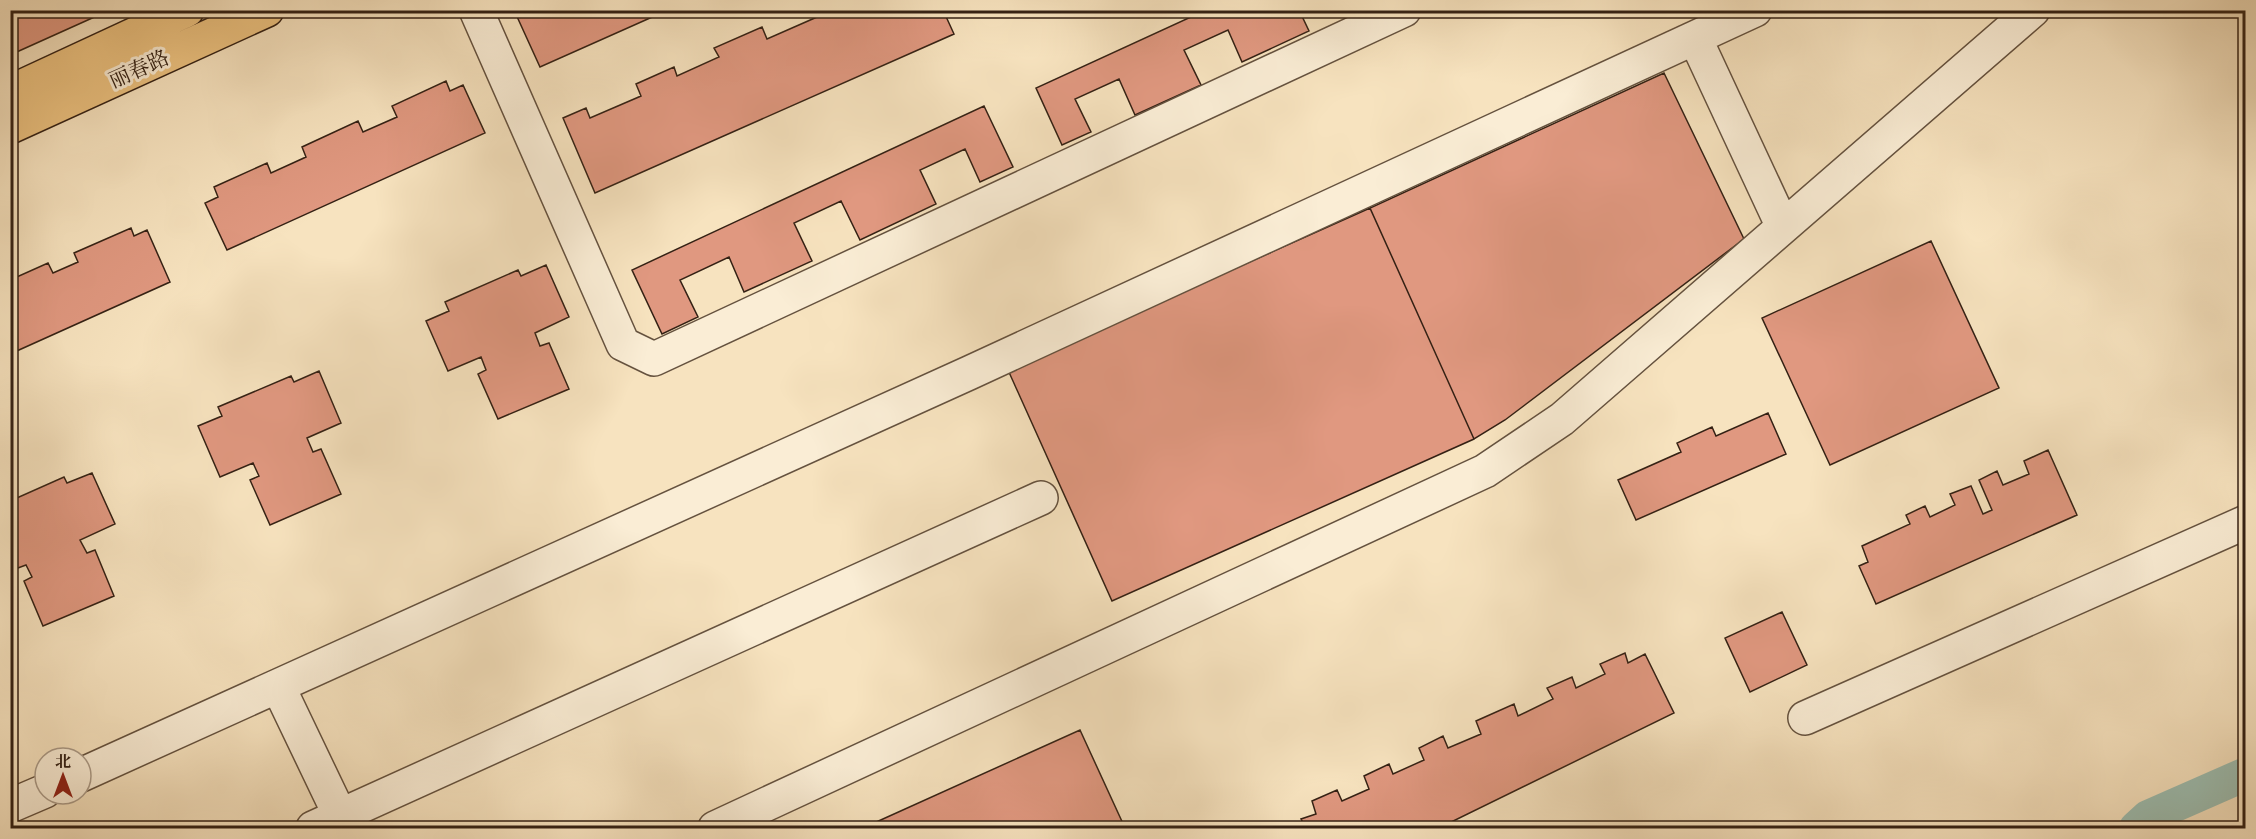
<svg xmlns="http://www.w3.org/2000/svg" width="2256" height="839" viewBox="0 0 2256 839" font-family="'Old Standard TT','Noto Serif SC',serif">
<rect width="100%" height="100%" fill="#f7e3bf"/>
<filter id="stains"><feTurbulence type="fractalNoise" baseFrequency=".00333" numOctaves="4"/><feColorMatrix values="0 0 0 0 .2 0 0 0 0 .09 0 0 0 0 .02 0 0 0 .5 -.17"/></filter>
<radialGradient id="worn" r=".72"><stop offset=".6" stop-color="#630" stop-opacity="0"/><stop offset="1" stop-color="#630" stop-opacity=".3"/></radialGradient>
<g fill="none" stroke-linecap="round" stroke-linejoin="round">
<path stroke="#9dbeb1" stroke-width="34" d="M2136 828 2148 817 2246 774"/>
</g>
<path fill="#e09880" stroke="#342114" stroke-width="1.5" d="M10 10H110L10 55Z
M514 10H668L540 67Z
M814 10H943L954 34 595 193 563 118 586 108 590 118 641 96 636 84 674 67 677 76 719 57 714 48 762 27 767 39 817 17Z
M1206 10H1299L1309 31 1242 62 1228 30 1184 50 1201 85 1135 115 1119 79 1075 99 1091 132 1062 145 1036 88Z
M1664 73 1744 239 1505 420 1474 439 1370 208Z
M446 81 450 91 463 85 485 133 227 250 205 203 218 197 214 187 267 163 271 173 306 157 302 147 358 121 363 132 397 117 392 106Z
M984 106 1013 167 980 182 965 149 920 170 936 204 860 240 841 201 794 223 812 261 744 292 729 257 680 280 698 317 662 334 632 270Z
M1370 208 1474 439 1112 601 1008 370Z
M131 228 134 236 147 230 170 282 10 354V280L48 263 53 273 78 262 74 253Z
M1931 241 1999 388 1830 465 1762 318Z
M546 265 569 317 535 333 540 346 549 343 569 389 498 419 478 374 486 370 481 357 448 371 426 321 449 311 445 302 518 270 521 276Z
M319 371 341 423 307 438 313 452 321 449 341 494 270 525 250 480 259 476 253 463 220 477 198 426 222 416 218 407 291 376 294 382Z
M1768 413 1786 454 1636 520 1618 480 1681 452 1677 443 1712 427 1716 436Z
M2048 450 2077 515 1876 604 1859 566 1868 562 1862 546 1910 524 1906 515 1925 506 1930 517 1955 505 1950 494 1971 486 1983 514 1992 510 1979 480 1997 471 2003 485 2029 474 2024 461Z
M92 473 115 524 80 540 87 553 95 550 114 596 43 626 24 581 32 577 26 565 10 571V501L64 477 67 483Z
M1782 612 1807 665 1750 692 1725 638Z
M1625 653 1628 663 1645 654 1674 713 1439 828H1306L1301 819 1316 814 1312 801 1337 790 1342 801 1369 789 1364 776 1389 764 1393 774 1424 760 1419 748 1443 736 1448 748 1481 734 1476 721 1514 704 1518 716 1553 699 1547 688 1572 677 1576 688 1605 674 1600 664Z
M1080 730 1125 828H863Z"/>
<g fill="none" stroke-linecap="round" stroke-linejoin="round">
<defs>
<path id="minor" d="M476 10 623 344 654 359 1404 10
M1695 38 1783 227
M278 686 346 828
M1805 718 2246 522
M81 775 969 373 1755 10
M10 806 45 791
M313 828 1041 498
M715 828 1485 471 1562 419 2033 10"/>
<path id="major" d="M10 92 187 10
M10 127 267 10"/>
</defs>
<use href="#minor" stroke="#65523f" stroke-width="36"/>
<use href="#major" stroke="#342114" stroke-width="36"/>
<use href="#minor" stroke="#faedd5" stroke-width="33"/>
<use href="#major" stroke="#ecc280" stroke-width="33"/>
</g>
<g text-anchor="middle" stroke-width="6" stroke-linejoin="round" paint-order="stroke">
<g font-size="21" fill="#342114" stroke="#faedd5">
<text transform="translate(139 69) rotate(-24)" y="7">丽春路</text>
</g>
</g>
<rect width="2256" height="839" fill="none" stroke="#f7e3bf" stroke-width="36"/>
<rect x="12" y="12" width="2232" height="815" fill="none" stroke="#342114" stroke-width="3"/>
<rect x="18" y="18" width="2220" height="803" fill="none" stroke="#342114" stroke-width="1.5"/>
<g transform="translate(63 776)"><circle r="28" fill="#faedd5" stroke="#ab9b88" stroke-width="1.5"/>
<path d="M0-4.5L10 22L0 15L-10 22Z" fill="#8f2418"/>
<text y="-9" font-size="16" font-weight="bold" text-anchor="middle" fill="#342114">北</text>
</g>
<rect width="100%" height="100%" filter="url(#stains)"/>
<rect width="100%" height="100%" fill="url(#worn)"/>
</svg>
